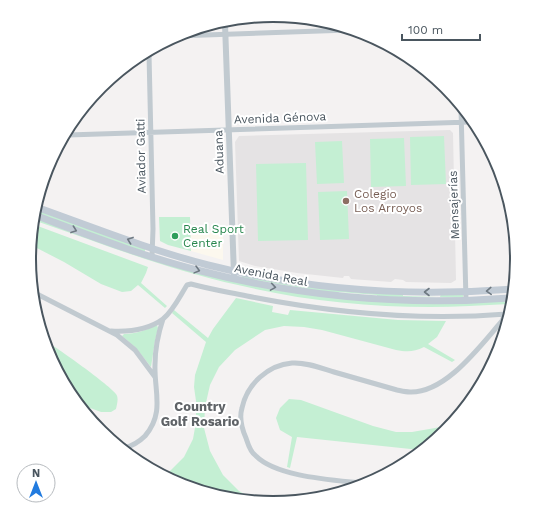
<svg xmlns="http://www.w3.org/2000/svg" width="546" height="519" viewBox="0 0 546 519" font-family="'Work Sans',sans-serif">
<rect width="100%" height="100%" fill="#f4f2f2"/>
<path fill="#fcf8ee" d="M223 231V260L191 251 190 232Z"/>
<path fill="#e5e3e4" d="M450 130 453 133 456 280 451 283 406 282 403 280 395 279 391 282 351 279 349 276H344L343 278 297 273 255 266 239 261 235 142 239 136Z"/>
<path fill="#c4efd3" d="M444 136 446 184 411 185 410 137Z
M404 138 406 186 371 187 370 139Z
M342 141 344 183 317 184 315 142Z
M306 163 308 240 258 241 256 164Z
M347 191 349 239 320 240 318 192Z
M38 210 145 248V251L143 252 38 214Z
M37 216 200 271 348 298H510L509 304C483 305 456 307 430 307 366 307 300 300 238 285 169 270 103 244 36 221Z
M159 217H190L191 251 168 245 160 241Z
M35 225 148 267 146 273 141 283 167 306 165 308 138 285 131 291 122 292 101 284 64 262 31 245Z
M242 275 403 294V296L440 297 441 294 463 295V297H377V295L339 292 338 294 242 278Z
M236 298 273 306 272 312 288 315 290 310 398 320 446 321 437 337 428 344 455 360 452 362 424 347C414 352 407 352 396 350L322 330 304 327 284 326 265 330 235 350 219 367 210 385 205 407 204 428 210 451 223 475 239 491 257 501 202 490C196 484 187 487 179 485L176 481V475L173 474 169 478 165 476 184 457 193 439 196 422V401L194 387 195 375 206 342 172 313 174 310 208 338 213 329Z
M157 325 158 328 155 341 151 367 136 348 122 336 124 334C136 334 146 330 157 325Z
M45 341C54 345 112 387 116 394 119 398 117 404 116 409L111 412H101L82 405 47 353Z
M289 399 301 400 373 426 396 432H412L435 428 452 424 446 433 420 450 297 437 290 468 287 467 292 437 280 430 276 418 280 408Z"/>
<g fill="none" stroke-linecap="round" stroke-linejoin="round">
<path stroke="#c1cad0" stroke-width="5" d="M176 36 349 30
M149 54 153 229 152 257
M461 109 466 300
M68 135 470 122
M35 293 117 335 135 350 155 377
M111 331C129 332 148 330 163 319 173 311 180 296 187 285L191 284C209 289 228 292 247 296 332 313 420 321 507 314
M124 448C132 446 139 442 145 436 165 413 154 391 155 365 155 349 158 334 163 319
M369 484C338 480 278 478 256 456 250 452 248 444 246 438 242 429 239 418 242 408 247 384 268 365 292 363 306 362 321 368 334 372 355 378 376 384 397 390 402 391 406 392 410 392 446 393 480 346 502 321L505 314"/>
<path stroke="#c1cad0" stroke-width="6" d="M225 24 234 275"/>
<path stroke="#c1cbd5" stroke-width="7" d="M39 208C95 228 150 250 208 265 307 290 410 297 512 289
M37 216C91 236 145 257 201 271 302 297 405 306 510 298"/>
</g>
<defs><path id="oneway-chevron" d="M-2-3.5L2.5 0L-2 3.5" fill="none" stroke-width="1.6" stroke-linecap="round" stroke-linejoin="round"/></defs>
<g stroke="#6e7982">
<use href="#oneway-chevron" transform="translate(74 230) rotate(20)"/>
<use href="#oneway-chevron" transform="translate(130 240) rotate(-160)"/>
<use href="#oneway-chevron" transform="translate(197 270) rotate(15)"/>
<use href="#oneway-chevron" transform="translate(273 287) rotate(9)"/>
<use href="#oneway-chevron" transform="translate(489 291) rotate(177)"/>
<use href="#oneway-chevron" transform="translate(427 292) rotate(-180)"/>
</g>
<circle fill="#8d6e63" stroke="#fff" stroke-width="1.5" cx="346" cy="201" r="4"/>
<circle fill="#2e9e5b" stroke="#fff" stroke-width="1.5" cx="175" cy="236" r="4"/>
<g text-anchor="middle" stroke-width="4" stroke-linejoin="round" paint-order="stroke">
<g font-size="12" fill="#4a565f" stroke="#fff">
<text transform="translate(280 118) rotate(-2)" y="4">Avenida Génova</text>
<text transform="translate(219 152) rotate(-92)" y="4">Aduana</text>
<text transform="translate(141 156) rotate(-91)" y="4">Aviador Gatti</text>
<text transform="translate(454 205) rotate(-92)" y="4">Mensajerías</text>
<text transform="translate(271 275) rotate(11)" y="4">Avenida Real</text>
</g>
<g font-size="12" fill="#785e54" stroke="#fff" text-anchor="start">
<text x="354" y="198">Colegio<tspan x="354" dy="14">Los Arroyos</tspan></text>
</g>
<g font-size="12" fill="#27864d" stroke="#fff" text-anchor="start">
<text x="183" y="233">Real Sport<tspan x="183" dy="14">Center</tspan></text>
</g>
<g font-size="13" font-weight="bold" fill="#5f6367" stroke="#fff">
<text x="200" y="411">Country<tspan x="200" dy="15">Golf Rosario</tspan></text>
</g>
</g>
<path d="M0 0H546V519H0ZM36 259a237 237 0 1 1 474 0a237 237 0 1 1-474 0Z" fill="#fff" fill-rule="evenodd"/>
<path fill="none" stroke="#4a565f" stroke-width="2" d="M36 259a237 237 0 1 1 474 0a237 237 0 1 1-474 0Z"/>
<g transform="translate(36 483)"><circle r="19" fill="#ffffff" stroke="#b7bbbf"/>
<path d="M0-3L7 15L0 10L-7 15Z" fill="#227bdf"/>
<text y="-6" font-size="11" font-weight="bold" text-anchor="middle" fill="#4a565f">N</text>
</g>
<path d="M402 34v6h78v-6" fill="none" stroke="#4a565f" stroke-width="2"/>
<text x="408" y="34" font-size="12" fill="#4a565f" stroke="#ffffff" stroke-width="3" paint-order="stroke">100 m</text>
</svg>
